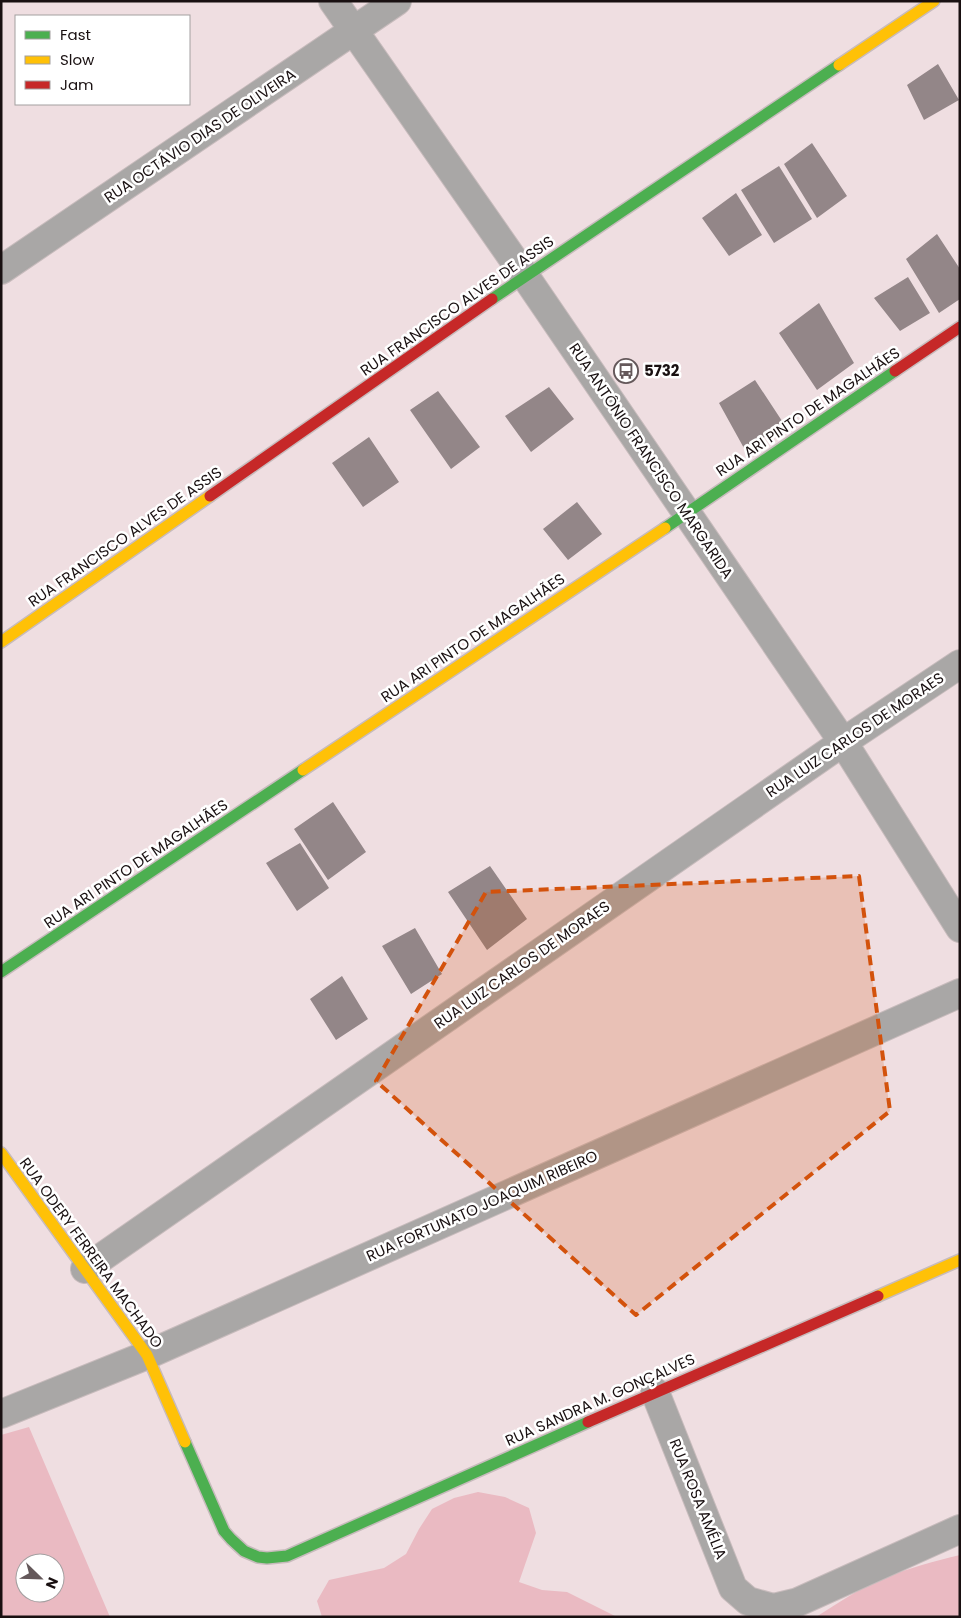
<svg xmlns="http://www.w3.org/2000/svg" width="961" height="1618" viewBox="0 0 961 1618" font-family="Poppins,sans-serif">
<rect width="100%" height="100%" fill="#efdee1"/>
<path fill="#eabac2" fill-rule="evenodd" d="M29 1427 110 1617H1V1435ZM25 1563H55V1593H25Z
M478 1492 505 1497 529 1508 536 1533 519 1582 542 1590 567 1592 617 1617H322L317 1601 329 1580 384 1568 406 1554 419 1529 432 1509 454 1498Z
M960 1555V1617H816C838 1603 860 1588 884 1578 909 1568 935 1561 960 1555Z"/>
<path fill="#938688" d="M938 64 959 100 924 120 907 85Z
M812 143 847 196 817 218 784 164Z
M779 166 812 219 774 243 741 190Z
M736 193 762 235 729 256 702 218Z
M937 234 960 269V299L939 313 906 259Z
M908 277 930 313 900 331 874 298Z
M819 303 854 363 817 390 779 333Z
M755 380 784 424 745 450 719 403Z
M549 387 574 419 531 452 505 416Z
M438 391 480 447 451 469 410 410Z
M369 437 399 482 363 507 332 463Z
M577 502 602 534 568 560 543 529Z
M333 802 366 852 328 880 294 829Z
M300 843 329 888 297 911 266 863Z
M490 866 527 919 487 950 448 892Z
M415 928 442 974 411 994 382 946Z
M342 976 368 1019 336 1040 310 999Z"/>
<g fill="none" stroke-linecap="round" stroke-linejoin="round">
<defs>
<path id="street" d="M333 1 525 276 843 742 960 928
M1 270 397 1
M85 1269 843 742 960 664
M655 1392 733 1588 748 1601 773 1608 798 1602 960 1529
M1 1414 147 1355 960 993"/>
<path id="fast" d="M492 299 839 65
M665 528 895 371
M1 972 303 770
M185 1442 224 1531 231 1539 244 1551 258 1557 267 1558 287 1556 588 1422"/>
<path id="slow" d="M839 65 934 1
M1 642 210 496
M303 770 665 528
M1 1153 147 1355 185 1442
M878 1296 960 1260"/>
<path id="jam" d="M895 371 960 327
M210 496 492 299
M588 1422 878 1296"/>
</defs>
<use href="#street" stroke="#c7bbbc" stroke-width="30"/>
<use href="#fast" stroke="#c7bbbc" stroke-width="14"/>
<use href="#slow" stroke="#c7bbbc" stroke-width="14"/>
<use href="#jam" stroke="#c7bbbc" stroke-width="14"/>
<use href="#street" stroke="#a9a7a6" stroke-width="28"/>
<use href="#fast" stroke="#4caf50" stroke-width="11"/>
<use href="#slow" stroke="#ffc107" stroke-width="11"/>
<use href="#jam" stroke="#c62828" stroke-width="11"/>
</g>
<path fill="#d3520c" fill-opacity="0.2" stroke="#d3520c" stroke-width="4" stroke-dasharray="10 6" stroke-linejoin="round" d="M859 876 890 1111 636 1315 376 1081 486 892Z"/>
<defs>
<symbol id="bus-ring" viewBox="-11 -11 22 22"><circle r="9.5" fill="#fff" stroke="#64585a" stroke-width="1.5"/><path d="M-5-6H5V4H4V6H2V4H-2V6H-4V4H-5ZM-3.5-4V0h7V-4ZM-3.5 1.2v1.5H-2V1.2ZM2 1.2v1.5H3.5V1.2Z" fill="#64585a"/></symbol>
</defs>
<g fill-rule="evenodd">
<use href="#bus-ring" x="612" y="357" width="28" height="28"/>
</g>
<g text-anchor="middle" stroke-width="5" stroke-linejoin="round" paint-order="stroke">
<g font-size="15" fill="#191011" stroke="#fff">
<text transform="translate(200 136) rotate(-34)" y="5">RUA OCTÁVIO DIAS DE OLIVEIRA</text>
<text transform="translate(457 306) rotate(-35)" y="5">RUA FRANCISCO ALVES DE ASSIS</text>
<text transform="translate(808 412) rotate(-34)" y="5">RUA ARI PINTO DE MAGALHÃES</text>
<text transform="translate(651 461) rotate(56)" y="5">RUA ANTÔNIO FRANCISCO MARGARIDA</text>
<text transform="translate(125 537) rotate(-35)" y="5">RUA FRANCISCO ALVES DE ASSIS</text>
<text transform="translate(473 638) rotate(-34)" y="5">RUA ARI PINTO DE MAGALHÃES</text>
<text transform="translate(855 735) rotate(-34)" y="5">RUA LUIZ CARLOS DE MORAES</text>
<text transform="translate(136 864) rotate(-34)" y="5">RUA ARI PINTO DE MAGALHÃES</text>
<text transform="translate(522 965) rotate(-35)" y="5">RUA LUIZ CARLOS DE MORAES</text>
<text transform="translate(482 1206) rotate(-24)" y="5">RUA FORTUNATO JOAQUIM RIBEIRO</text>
<text transform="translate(91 1253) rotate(54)" y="5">RUA ODERY FERREIRA MACHADO</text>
<text transform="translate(600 1400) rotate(-24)" y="5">RUA SANDRA M. GONÇALVES</text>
<text transform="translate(698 1499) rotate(68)" y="5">RUA ROSA AMÉLIA</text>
</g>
<g font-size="15" font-weight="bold" fill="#191011" stroke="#fff" text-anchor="start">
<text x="644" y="376">5732</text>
</g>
</g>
<rect width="961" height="1618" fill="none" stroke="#191011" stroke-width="5"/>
<rect x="15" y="15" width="175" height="90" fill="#ffffff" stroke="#a39fa0"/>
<rect x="25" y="31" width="25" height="8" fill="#4caf50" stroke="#a39fa0"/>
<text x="60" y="40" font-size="15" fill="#191011">Fast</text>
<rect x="25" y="56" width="25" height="8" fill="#ffc107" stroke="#a39fa0"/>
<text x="60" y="65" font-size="15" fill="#191011">Slow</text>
<rect x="25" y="81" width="25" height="8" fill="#c62828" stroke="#a39fa0"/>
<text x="60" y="90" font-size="15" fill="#191011">Jam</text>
<g transform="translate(40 1578) rotate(113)"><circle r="24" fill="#ffffff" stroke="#a39fa0"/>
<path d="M0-4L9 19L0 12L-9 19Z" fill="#64585a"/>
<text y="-8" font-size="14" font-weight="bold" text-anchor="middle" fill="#191011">N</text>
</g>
</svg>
